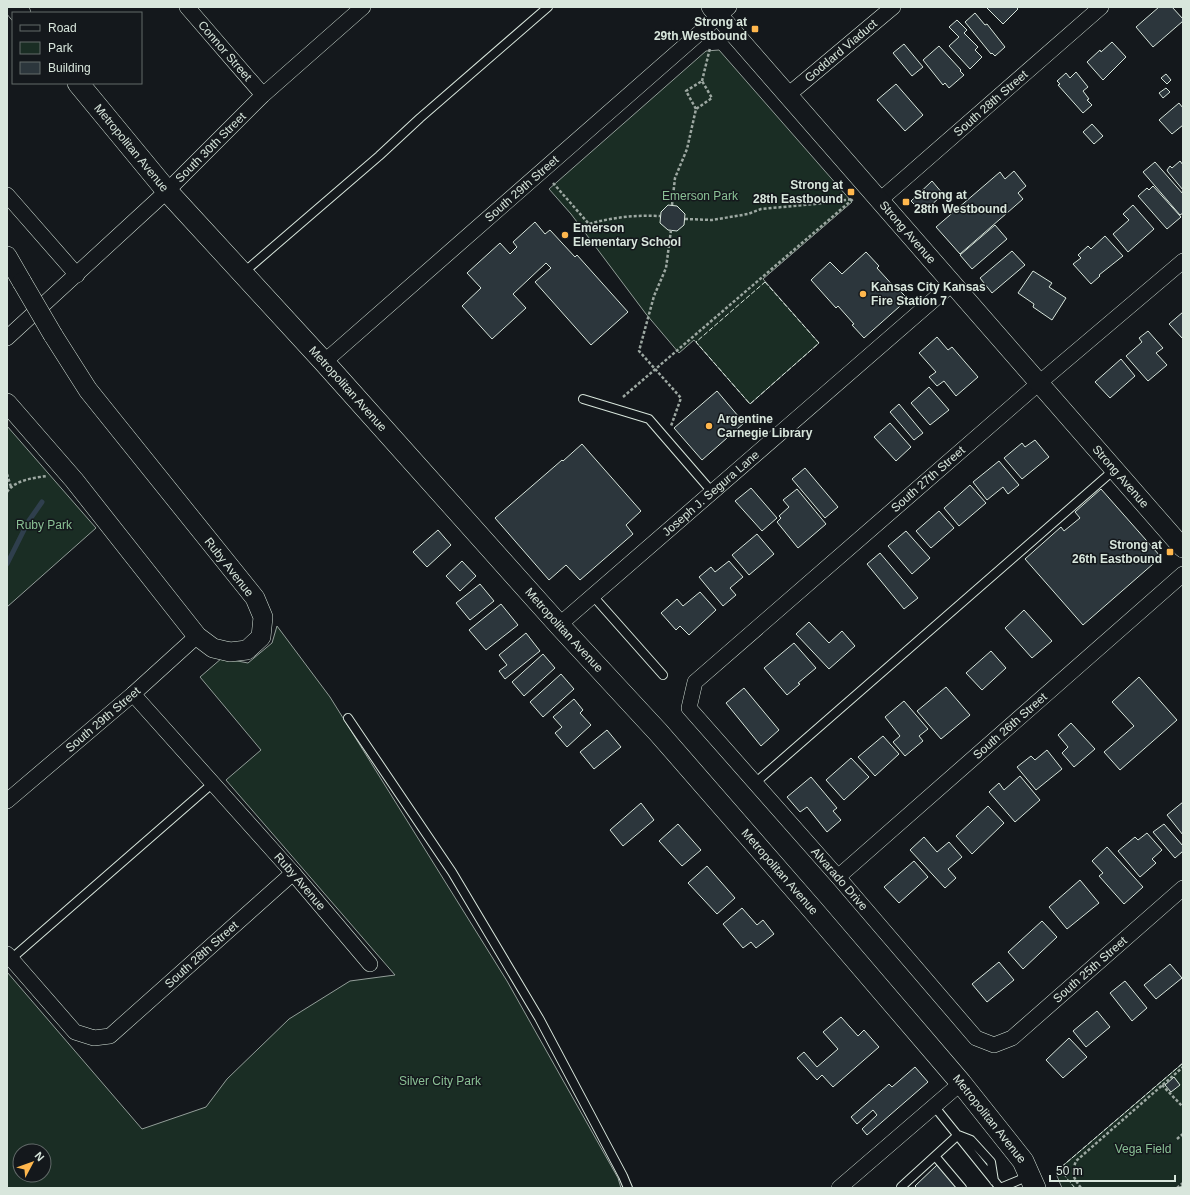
<svg xmlns="http://www.w3.org/2000/svg" width="1190" height="1195" viewBox="0 0 1190 1195" font-family="Arial,sans-serif">
<rect width="100%" height="100%" fill="#14181c"/>
<path fill="#1a2d24" stroke="#939e99" fill-rule="evenodd" d="M719 50 852 202 763 279 819 343 750 404 694 340 679 353 646 314 571 214 549 189 706 51Z
M7 426 96 528 7 607Z
M277 626 330 697 507 981 618 1178 621 1188H7V972L142 1129 206 1107 227 1079 289 1019 350 981 395 975 226 780 261 750 200 677 222 658 248 663 272 643ZM20 1151H44V1175H20Z
M1183 1063V1185L1180 1188H1062L1057 1176 1059 1169Z"/>
<g fill="none" stroke-linecap="round" stroke-linejoin="round">
<path stroke="#2f3f4d" stroke-width="5" d="M7 564 28 522 42 502"/>
</g>
<path fill="#2c363c" stroke="#d8e6dc" d="M986 7H1016L1018 9 1003 24Z
M1159 7H1172L1183 19V21L1153 47 1136 27Z
M975 13 985 25 987 24 1005 47 995 56 992 53 991 54 965 22Z
M957 20 967 30 964 33 978 47 975 50 982 57 970 69 949 46 959 37 949 27Z
M1112 42 1126 57 1103 80 1087 62 1100 50 1101 52Z
M904 44 923 67 912 76 893 53Z
M939 46 961 70 960 71 964 75 949 88 945 83 943 85 923 60Z
M1076 72 1088 87 1083 91 1089 99 1087 100 1092 105 1083 113 1058 85 1060 84 1057 81 1066 73 1070 78Z
M1166 74 1171 80 1167 84 1161 78Z
M896 84 923 115 905 131 877 100Z
M1166 88 1170 92 1163 98 1159 93Z
M1179 103 1183 108V125L1172 134 1159 120Z
M1092 124 1103 136 1094 144 1083 132Z
M1180 161 1183 165V190L1168 172 1167 170 1170 166 1172 168Z
M1155 162 1183 194V213L1180 215 1143 172Z
M1014 171 1026 186 1018 193 1023 199 960 254 936 227 1000 172 1005 179Z
M932 181 943 194 923 213 911 201Z
M1153 186 1181 217 1167 229 1138 196 1147 188 1149 190Z
M668 205 677 206 685 214 684 225 677 231 668 230 660 223 661 212Z
M1133 205 1154 229 1128 252 1113 234 1129 220 1123 214Z
M535 222 545 234 550 230 575 257 577 255 628 312 591 345 535 282 551 268 546 263 513 294 526 308 492 339 462 306 481 288 467 273 500 243 510 254 517 247 513 242Z
M995 225 1007 239 972 269 960 255Z
M1105 236 1123 256 1099 275 1100 276 1091 284 1073 264 1081 258 1078 255 1088 246 1091 249Z
M1012 251 1025 265 992 293 980 278Z
M866 252 879 266 877 268 896 289 897 288 908 299 864 338 852 325 854 324 838 306 836 308 811 280 830 262 842 274Z
M1033 271 1052 283 1049 287 1066 298 1052 320 1033 307 1034 304 1018 293Z
M1183 312V339L1169 324Z
M1148 331 1163 348 1156 353 1167 365 1148 381 1126 356 1142 342 1139 338Z
M937 337 948 350 952 347 978 377 956 396 944 381 937 386 929 377 936 372 919 353Z
M1121 359 1135 376 1110 398 1095 382Z
M929 387 949 410 930 425 911 403Z
M717 391 744 423 702 460 674 428Z
M899 404 923 433 914 440 890 412Z
M890 423 911 447 896 461 874 437Z
M1035 440 1049 457 1022 479 1004 458 1022 443 1025 447Z
M582 444 641 511 626 525 633 534 580 580 566 565 549 580 495 518 562 460 563 461Z
M999 461 1019 485 1008 494 1003 487 987 500 973 482Z
M805 468 838 507 825 518 792 479Z
M970 485 986 503 959 526 944 508Z
M751 488 777 518 762 531 735 501Z
M797 489 826 524 798 548 777 522 781 518 779 516 789 507 783 500Z
M1101 489 1161 557 1083 625 1025 559 1061 527 1064 531 1080 518 1075 512Z
M939 511 954 528 931 548 916 531Z
M438 530 451 545 427 567 413 552Z
M906 531 930 558 912 574 888 546Z
M757 534 774 554 749 575 732 555Z
M880 553 918 598 904 609 867 564Z
M462 561 476 576 460 591 446 576Z
M729 561 743 577 730 588 736 595 723 606 699 577 711 567 715 572Z
M480 584 494 601 470 620 456 603Z
M700 592 716 610 689 635 680 626 676 630 661 613 677 599 683 606Z
M501 604 518 625 486 650 469 630Z
M1024 610 1052 641 1032 658 1005 628Z
M809 622 829 643 842 631 855 646 829 669 796 634Z
M526 633 540 651 505 679 499 671 507 665 499 655Z
M794 643 816 668 798 683 800 684 787 695 764 668Z
M991 651 1006 668 982 690 966 673Z
M543 654 555 668 524 696 512 682Z
M561 674 574 689 543 717 530 702Z
M1139 677 1177 720 1120 770 1104 752 1134 726 1112 702Z
M946 687 970 715 941 739 917 711Z
M744 688 779 730 761 746 726 703Z
M574 699 583 710 580 713 591 725 567 747 555 733 562 727 553 717Z
M904 701 928 729 919 736 923 741 905 756 893 742 900 736 885 717Z
M1071 723 1095 749 1074 767 1062 753 1068 747 1058 735Z
M607 730 621 747 594 769 580 752Z
M883 736 899 754 875 776 858 757Z
M1047 750 1062 769 1036 790 1017 767 1031 756 1035 760Z
M851 758 869 777 844 800 826 780Z
M1020 776 1040 800 1015 822 989 792 999 783 1004 790Z
M811 777 837 808 833 811 841 820 827 832 807 807 800 812 787 797Z
M1183 802V835L1167 815Z
M641 803 654 820 623 846 610 830Z
M988 806 1004 823 972 854 956 836Z
M678 824 701 850 682 866 659 841Z
M1164 824 1183 846V851L1175 858 1153 832Z
M1147 833 1162 850 1152 859 1156 863 1140 877 1118 851 1135 837 1138 840Z
M924 837 937 852 949 842 962 857 948 869 956 878 945 888 910 850Z
M1107 847 1143 887 1124 904 1099 876 1103 873 1092 861Z
M914 861 928 877 899 903 884 887Z
M707 866 735 898 717 914 688 883Z
M1080 880 1099 903 1067 929 1049 907Z
M742 908 757 925 763 920 774 934 756 948 751 942 743 948 723 924Z
M1042 921 1057 937 1023 969 1008 952Z
M999 962 1014 980 987 1002 972 984Z
M1170 964 1182 978 1156 999 1144 985Z
M1125 981 1147 1008 1132 1021 1110 993Z
M1097 1011 1110 1027 1086 1047 1073 1031Z
M841 1017 858 1036 864 1030 879 1047 833 1087 822 1075 817 1080 797 1058 804 1052 817 1067 838 1049 823 1032Z
M1069 1038 1087 1057 1063 1078 1046 1060Z
M915 1067 928 1082 867 1135 862 1129 877 1115 873 1110 857 1124 851 1117 889 1084 892 1087Z
M1174 1077 1180 1085 1171 1092 1165 1085Z
M937 1165 957 1188H917L915 1186Z"/>
<g fill="none" stroke-linecap="round" stroke-linejoin="round">
<defs>
<path id="service" d="M243 273 379 156 420 118 548 7
M583 399 649 419 713 493
M593 596 663 675
M348 718 452 872 539 1018 623 1176 628 1188
M755 783 1115 469
M11 959 213 783
M934 1106 1000 1188 1029 1176
M935 1156 962 1188
M902 1188 901 1187 958 1135 971 1140 991 1162 994 1181"/>
<g id="minor">
<path id="s1" d="M187 7 263 95"/>
<path id="s2" d="M788 95 893 7"/>
<path d="M7 195 77 275"/>
<path id="s3" d="M880 200 1101 7"/>
<path id="s4" d="M1183 261 1039 383 695 682 689 708 838 877 976 1038 994 1045 1012 1038 1183 888"/>
<path id="s5" d="M7 338 167 191 263 95 363 7"/>
<path id="s6" d="M324 362 729 7"/>
<path id="s7" d="M559 625 953 283"/>
<path id="s8" d="M133 694 293 873 370 964"/>
<path id="s9" d="M7 801 133 694 197 636"/>
<path id="s10" d="M838 877 1183 574"/>
<path id="s11" d="M7 954 75 1032 94 1038 110 1036 293 873"/>
<path d="M839 1188 961 1083"/>
</g>
<g id="tertiary">
<path id="s12" d="M711 7 1183 548"/>
<path d="M7 256 22 282"/>
<path d="M7 403 74 480 197 636 213 648 230 652 247 650 261 637 263 617 255 598 88 390 53 335"/>
</g>
<g id="secondary">
<path d="M15 7 20 13"/>
<path id="s13" d="M78 83 167 191 324 362 559 625 658 732 813 910 961 1083 1023 1161 1035 1188"/>
</g>
</defs>
<use href="#service" stroke="#d8e6dc" stroke-width="10"/>
<use href="#minor" stroke="#d8e6dc" stroke-width="16"/>
<use href="#tertiary" stroke="#d8e6dc" stroke-width="20"/>
<use href="#secondary" stroke="#d8e6dc" stroke-width="22"/>
<path stroke="#9da8a2" stroke-width="2.5" stroke-dasharray="3 2" stroke-linecap="butt" d="M702 81 710 48
M553 183 589 224C613 217 636 215 660 216
M672 205 675 178 687 149 696 109 712 98 702 81 686 91 696 109
M685 219 712 220 748 214 761 209 815 204 853 199
M671 230 666 268 654 296 639 351 681 398 671 426
M623 397 853 199
M7 474 11 487
M7 492C15 480 33 478 47 476
M1162 1085 1183 1107
M1177 1139 1183 1134
M1081 1188C1073 1177 1071 1174 1076 1161L1183 1067
M1177 1188 1183 1183"/>
<use href="#service" stroke="#14181c" stroke-width="8"/>
<use href="#minor" stroke="#14181c" stroke-width="15"/>
<use href="#tertiary" stroke="#14181c" stroke-width="19"/>
<use href="#secondary" stroke="#14181c" stroke-width="21"/>
<defs>
<path id="tertiary-bridge" d="M22 282 53 335"/>
</defs>
<use href="#tertiary-bridge" stroke="#d8e6dc" stroke-width="20" stroke-linecap="butt"/>
<use href="#tertiary-bridge" stroke="#14181c" stroke-width="19"/>
<path stroke="#d8e6dc" stroke-width="1" stroke-dasharray="5 2" stroke-linecap="butt" d="M765 282 819 343 750 404 696 342Z
M1075 1188 1059 1169 1183 1063
M1179 1188 1183 1185"/>
</g>
<g fill="#ffb74d" stroke="#14181c" stroke-width="1.5">
<rect x="751" y="25" width="8" height="8" rx="2"/>
<rect x="847" y="188" width="8" height="8" rx="2"/>
<rect x="902" y="198" width="8" height="8" rx="2"/>
<circle cx="565" cy="235" r="4"/>
<circle cx="863" cy="294" r="4"/>
<circle cx="709" cy="426" r="4"/>
<rect x="1166" y="548" width="8" height="8" rx="2"/>
</g>
<g text-anchor="middle" stroke-width="3" stroke-linejoin="round" paint-order="stroke">
<g font-size="12" font-weight="bold" fill="#d8e6dc" stroke="#14181c" text-anchor="start">
<text x="747" y="26" text-anchor="end">Strong at<tspan x="747" dy="14">29th Westbound</tspan></text>
<text x="843" y="189" text-anchor="end">Strong at<tspan x="843" dy="14">28th Eastbound</tspan></text>
<text x="914" y="199">Strong at<tspan x="914" dy="14">28th Westbound</tspan></text>
<text x="573" y="232">Emerson<tspan x="573" dy="14">Elementary School</tspan></text>
<text x="871" y="291">Kansas City Kansas<tspan x="871" dy="14">Fire Station 7</tspan></text>
<text x="717" y="423">Argentine<tspan x="717" dy="14">Carnegie Library</tspan></text>
<text x="1162" y="549" text-anchor="end">Strong at<tspan x="1162" dy="14">26th Eastbound</tspan></text>
</g>
<g font-size="12" fill="#d8e6dc" stroke="#14181c">
<text dy="4" stroke="none"><textPath href="#s1" startOffset="58">Connor Street</textPath></text>
<text dy="4" stroke="none"><textPath href="#s2" startOffset="69">Goddard Viaduct</textPath></text>
<text dy="4" stroke="none"><textPath href="#s3" startOffset="147">South 28th Street</textPath></text>
<text dy="4" stroke="none"><textPath href="#s13" startOffset="84">Metropolitan Avenue</textPath></text>
<text dy="4" stroke="none"><textPath href="#s5" startOffset="279">South 30th Street</textPath></text>
<text dy="4" stroke="none"><textPath href="#s6" startOffset="263">South 29th Street</textPath></text>
<text dy="4" stroke="none"><textPath href="#s12" startOffset="299">Strong Avenue</textPath></text>
<text dy="4" stroke="none"><textPath href="#s13" startOffset="408">Metropolitan Avenue</textPath></text>
<text dy="4" stroke="none"><textPath href="#s12" startOffset="623">Strong Avenue</textPath></text>
<text transform="translate(928 479) rotate(-41)" y="4">South 27th Street</text>
<text dy="4" stroke="none"><textPath href="#s7" startOffset="201">Joseph J. Segura Lane</textPath></text>
<text transform="translate(229 567) rotate(52)" y="4">Ruby Avenue</text>
<text dy="4" stroke="none"><textPath href="#s13" startOffset="732">Metropolitan Avenue</textPath></text>
<text dy="4" stroke="none"><textPath href="#s9" startOffset="126">South 29th Street</textPath></text>
<text dy="4" stroke="none"><textPath href="#s10" startOffset="229">South 26th Street</textPath></text>
<text dy="4" stroke="none"><textPath href="#s13" startOffset="1056">Metropolitan Avenue</textPath></text>
<text dy="4" stroke="none"><textPath href="#s4" startOffset="899">Alvarado Drive</textPath></text>
<text dy="4" stroke="none"><textPath href="#s8" startOffset="251">Ruby Avenue</textPath></text>
<text dy="4" stroke="none"><textPath href="#s11" startOffset="262">South 28th Street</textPath></text>
<text dy="4" stroke="none"><textPath href="#s4" startOffset="1251">South 25th Street</textPath></text>
<text dy="4" stroke="none"><textPath href="#s13" startOffset="1380">Metropolitan Avenue</textPath></text>
</g>
<g font-size="12" fill="#8ac095" stroke="#14181c">
<text x="700" y="200">Emerson Park</text>
<text x="44" y="529">Ruby Park</text>
<text x="440" y="1085">Silver City Park</text>
<text x="1143" y="1153">Vega Field</text>
</g>
</g>
<rect width="1190" height="1195" fill="none" stroke="#d8e6dc" stroke-width="16"/>
<rect x="12" y="12" width="130" height="72" fill="#14181c" stroke="#626a69"/>
<rect x="20" y="25" width="20" height="6" fill="#14181c" stroke="#626a69"/>
<text x="48" y="32" font-size="12" fill="#d8e6dc">Road</text>
<rect x="20" y="42" width="20" height="12" fill="#1a2d24" stroke="#626a69"/>
<text x="48" y="52" font-size="12" fill="#d8e6dc">Park</text>
<rect x="20" y="62" width="20" height="12" fill="#2c363c" stroke="#626a69"/>
<text x="48" y="72" font-size="12" fill="#d8e6dc">Building</text>
<g transform="translate(32 1163) rotate(49)"><circle r="19" fill="#14181c" stroke="#626a69"/>
<path d="M0-3L7 15L0 10L-7 15Z" fill="#ffb74d"/>
<text y="-6" font-size="11" font-weight="bold" text-anchor="middle" fill="#d8e6dc">N</text>
</g>
<path d="M1050 1175v6h125v-6" fill="none" stroke="#d8e6dc" stroke-width="2"/>
<text x="1056" y="1175" font-size="12" fill="#d8e6dc" stroke="#14181c" stroke-width="3" paint-order="stroke">50 m</text>
</svg>
